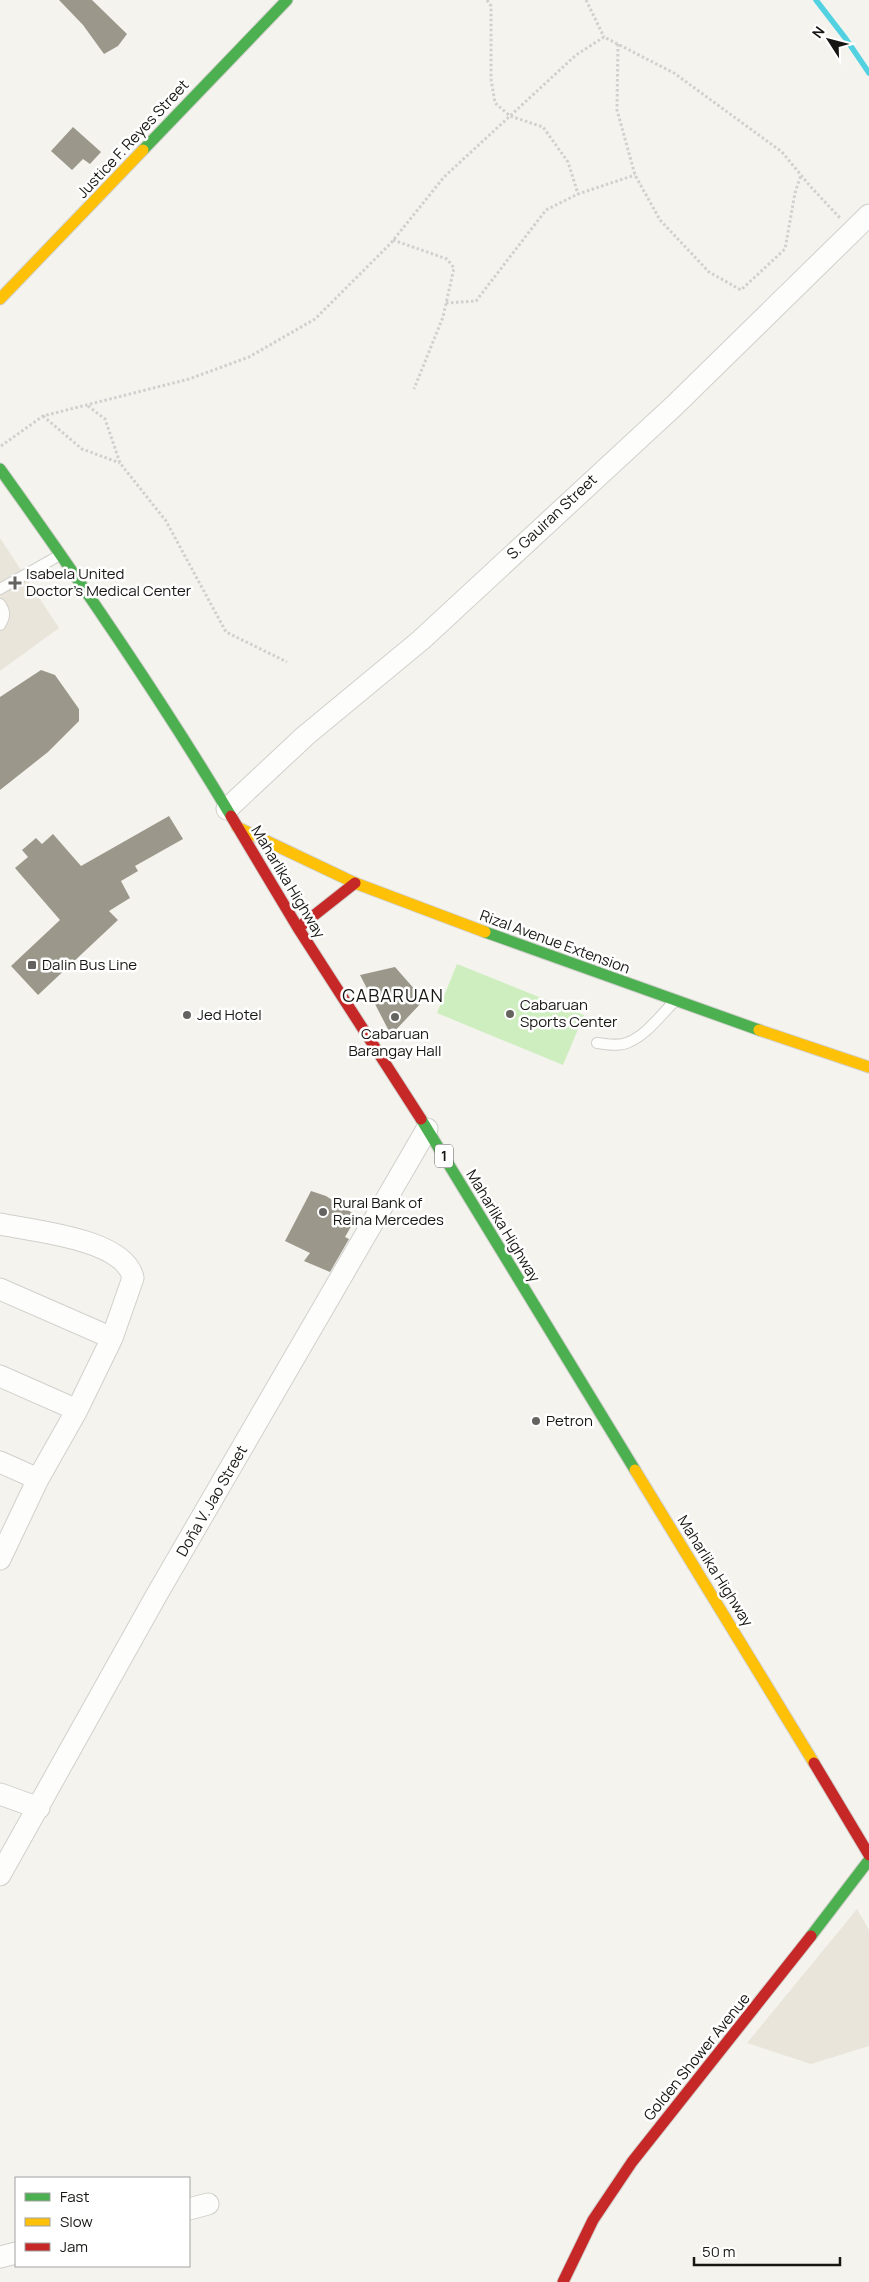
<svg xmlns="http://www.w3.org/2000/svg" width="869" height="2282" viewBox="0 0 869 2282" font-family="Manrope,sans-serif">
<rect width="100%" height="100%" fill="#f4f3ee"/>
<path fill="#e9e5da" d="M0 538 59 628 0 671Z
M857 1909 869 1930V2046L811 2064 747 2043Z"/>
<path fill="#ceeec0" d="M457 964 584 1015 563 1065 437 1013Z"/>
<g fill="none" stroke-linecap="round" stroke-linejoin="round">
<path stroke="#52d2e0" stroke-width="5.5" d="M816 0 846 39 869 73"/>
</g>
<path fill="#9b988b" d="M59 0H92L127 34 118 46 104 54 83 25Z
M73 127 101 152 90 164 83 159 72 170 51 151Z
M41 670 55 675 79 709V721L48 752 0 790V697Z
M169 816 183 839 135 866 138 871 121 881 130 898 109 911 118 920 38 995 11 966 60 920 15 868 28 857 22 850 36 838 42 844 53 834 81 866Z
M395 967 424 1000 391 1035 360 975Z
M311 1191 326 1196 357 1216 345 1237 349 1239 330 1272 304 1261 310 1253 285 1241Z"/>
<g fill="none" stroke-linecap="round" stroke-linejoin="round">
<defs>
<path id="lane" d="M0 589 60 555
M0 604C6 612 5 617 0 625
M597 1043C607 1044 619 1047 629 1042 646 1035 660 1016 673 1003"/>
<path id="street" d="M227 809 305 736 421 640 675 405 869 215
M0 1224C34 1231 125 1239 133 1278L112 1338 77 1410 38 1479 0 1559
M0 1289 112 1338
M0 1376 77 1410
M0 1462 38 1479
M0 1794 39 1808
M0 1875 156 1596 427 1129
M189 2209 208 2204
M0 2257 16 2253"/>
<path id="fast" d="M143 150 287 0
M0 469C81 582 160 697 231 816
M485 932 759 1030
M421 1119 635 1470
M811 1936 869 1860"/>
<path id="slow" d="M0 299 143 150
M237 827 355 883 485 932
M759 1030 869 1067
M635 1470 814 1763"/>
<path id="jam" d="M231 816 298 928 421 1119
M298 928 355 883
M814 1763 869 1855
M563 2282 593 2220 632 2162 811 1936"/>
</defs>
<use href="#lane" stroke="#d1d0cc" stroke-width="12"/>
<use href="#street" stroke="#d1d0cc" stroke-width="23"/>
<use href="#fast" stroke="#d1d0cc" stroke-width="13"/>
<use href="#slow" stroke="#d1d0cc" stroke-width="13"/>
<use href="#jam" stroke="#d1d0cc" stroke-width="13"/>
<path stroke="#d0d0cf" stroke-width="3" stroke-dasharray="2.5 2.5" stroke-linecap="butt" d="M487 0 491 6V79L495 103 510 116 543 127 568 162 578 194
M586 0 604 37
M618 44 617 110 635 175 660 220 709 272 741 290 785 249 795 193 801 175
M393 240 447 259 454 268 443 317 414 389
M446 303 476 301 546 210 578 194 635 175
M88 406 105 419 120 463 166 521 226 632 287 662
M43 416 82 449 120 463
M1 446 43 416 189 379 249 357 315 319 391 243 444 177 576 55 604 37 674 73 782 152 810 186 840 218"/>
<use href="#lane" stroke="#fdfdfc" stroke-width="10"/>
<use href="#street" stroke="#fdfdfc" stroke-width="21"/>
<use href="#fast" stroke="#4caf50" stroke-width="11"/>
<use href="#slow" stroke="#ffc107" stroke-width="11"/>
<use href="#jam" stroke="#c62828" stroke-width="11"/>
</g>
<g fill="#646360" stroke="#fff" stroke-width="2">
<path d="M12.5 575.5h5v5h5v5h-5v5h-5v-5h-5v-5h5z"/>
<rect x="27" y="960" width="10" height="10" rx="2.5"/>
<circle cx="510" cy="1014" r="5"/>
<circle cx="187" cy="1015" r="5"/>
<circle cx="395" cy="1017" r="5"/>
<circle cx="323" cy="1212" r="5"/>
<circle cx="536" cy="1421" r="5"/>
</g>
<g text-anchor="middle" stroke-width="5" stroke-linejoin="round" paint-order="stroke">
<rect fill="#fff" stroke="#5d5c5a" stroke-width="1" x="435" y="1144.5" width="18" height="23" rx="4"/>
<g font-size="14" font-weight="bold" fill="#171613">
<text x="444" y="1161">1</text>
</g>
<g font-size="15" fill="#171613" stroke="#fff">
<text transform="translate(133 139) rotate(-47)" y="5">Justice F. Reyes Street</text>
<text transform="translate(552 517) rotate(-43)" y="5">S. Gauiran Street</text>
<text transform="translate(288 882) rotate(59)" y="5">Maharlika Highway</text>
<text transform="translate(555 942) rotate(20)" y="5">Rizal Avenue Extension</text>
<text transform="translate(503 1226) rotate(59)" y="5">Maharlika Highway</text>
<text transform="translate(212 1501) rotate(-60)" y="5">Doña V. Jao Street</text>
<text transform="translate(715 1571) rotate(58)" y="5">Maharlika Highway</text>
<text transform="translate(697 2057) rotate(-51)" y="5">Golden Shower Avenue</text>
</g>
<g font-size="15" fill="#171613" stroke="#fff" text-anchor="start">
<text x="26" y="579">Isabela United<tspan x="26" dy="17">Doctor's Medical Center</tspan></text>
<text x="42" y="970">Dalin Bus Line</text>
<text x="520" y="1010">Cabaruan<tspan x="520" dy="17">Sports Center</tspan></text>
<text x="197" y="1020">Jed Hotel</text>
<text x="395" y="1039" text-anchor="middle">Cabaruan<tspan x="395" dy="17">Barangay Hall</tspan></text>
<text x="333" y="1208">Rural Bank of<tspan x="333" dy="17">Reina Mercedes</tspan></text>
<text x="546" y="1426">Petron</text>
</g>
<g font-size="18" letter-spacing="1" fill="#171613" stroke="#fff">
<text x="393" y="1002">CABARUAN</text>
</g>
</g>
<rect x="15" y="2177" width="175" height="90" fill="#ffffff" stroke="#a2a2a1"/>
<rect x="25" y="2193" width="25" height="8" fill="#4caf50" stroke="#a2a2a1"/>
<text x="60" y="2202" font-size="15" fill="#171613">Fast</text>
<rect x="25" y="2218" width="25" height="8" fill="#ffc107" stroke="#a2a2a1"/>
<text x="60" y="2227" font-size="15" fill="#171613">Slow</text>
<rect x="25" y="2243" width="25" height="8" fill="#c62828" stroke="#a2a2a1"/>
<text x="60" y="2252" font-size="15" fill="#171613">Jam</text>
<g transform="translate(829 40) rotate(306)" stroke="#ffffff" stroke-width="4" paint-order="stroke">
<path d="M0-4L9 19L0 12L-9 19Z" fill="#171613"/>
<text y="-8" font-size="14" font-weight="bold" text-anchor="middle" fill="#171613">N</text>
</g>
<path d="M694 2257v8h146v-8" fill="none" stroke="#171613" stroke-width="2.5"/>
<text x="702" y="2257" font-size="15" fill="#171613" stroke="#ffffff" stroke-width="4" paint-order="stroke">50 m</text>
</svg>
